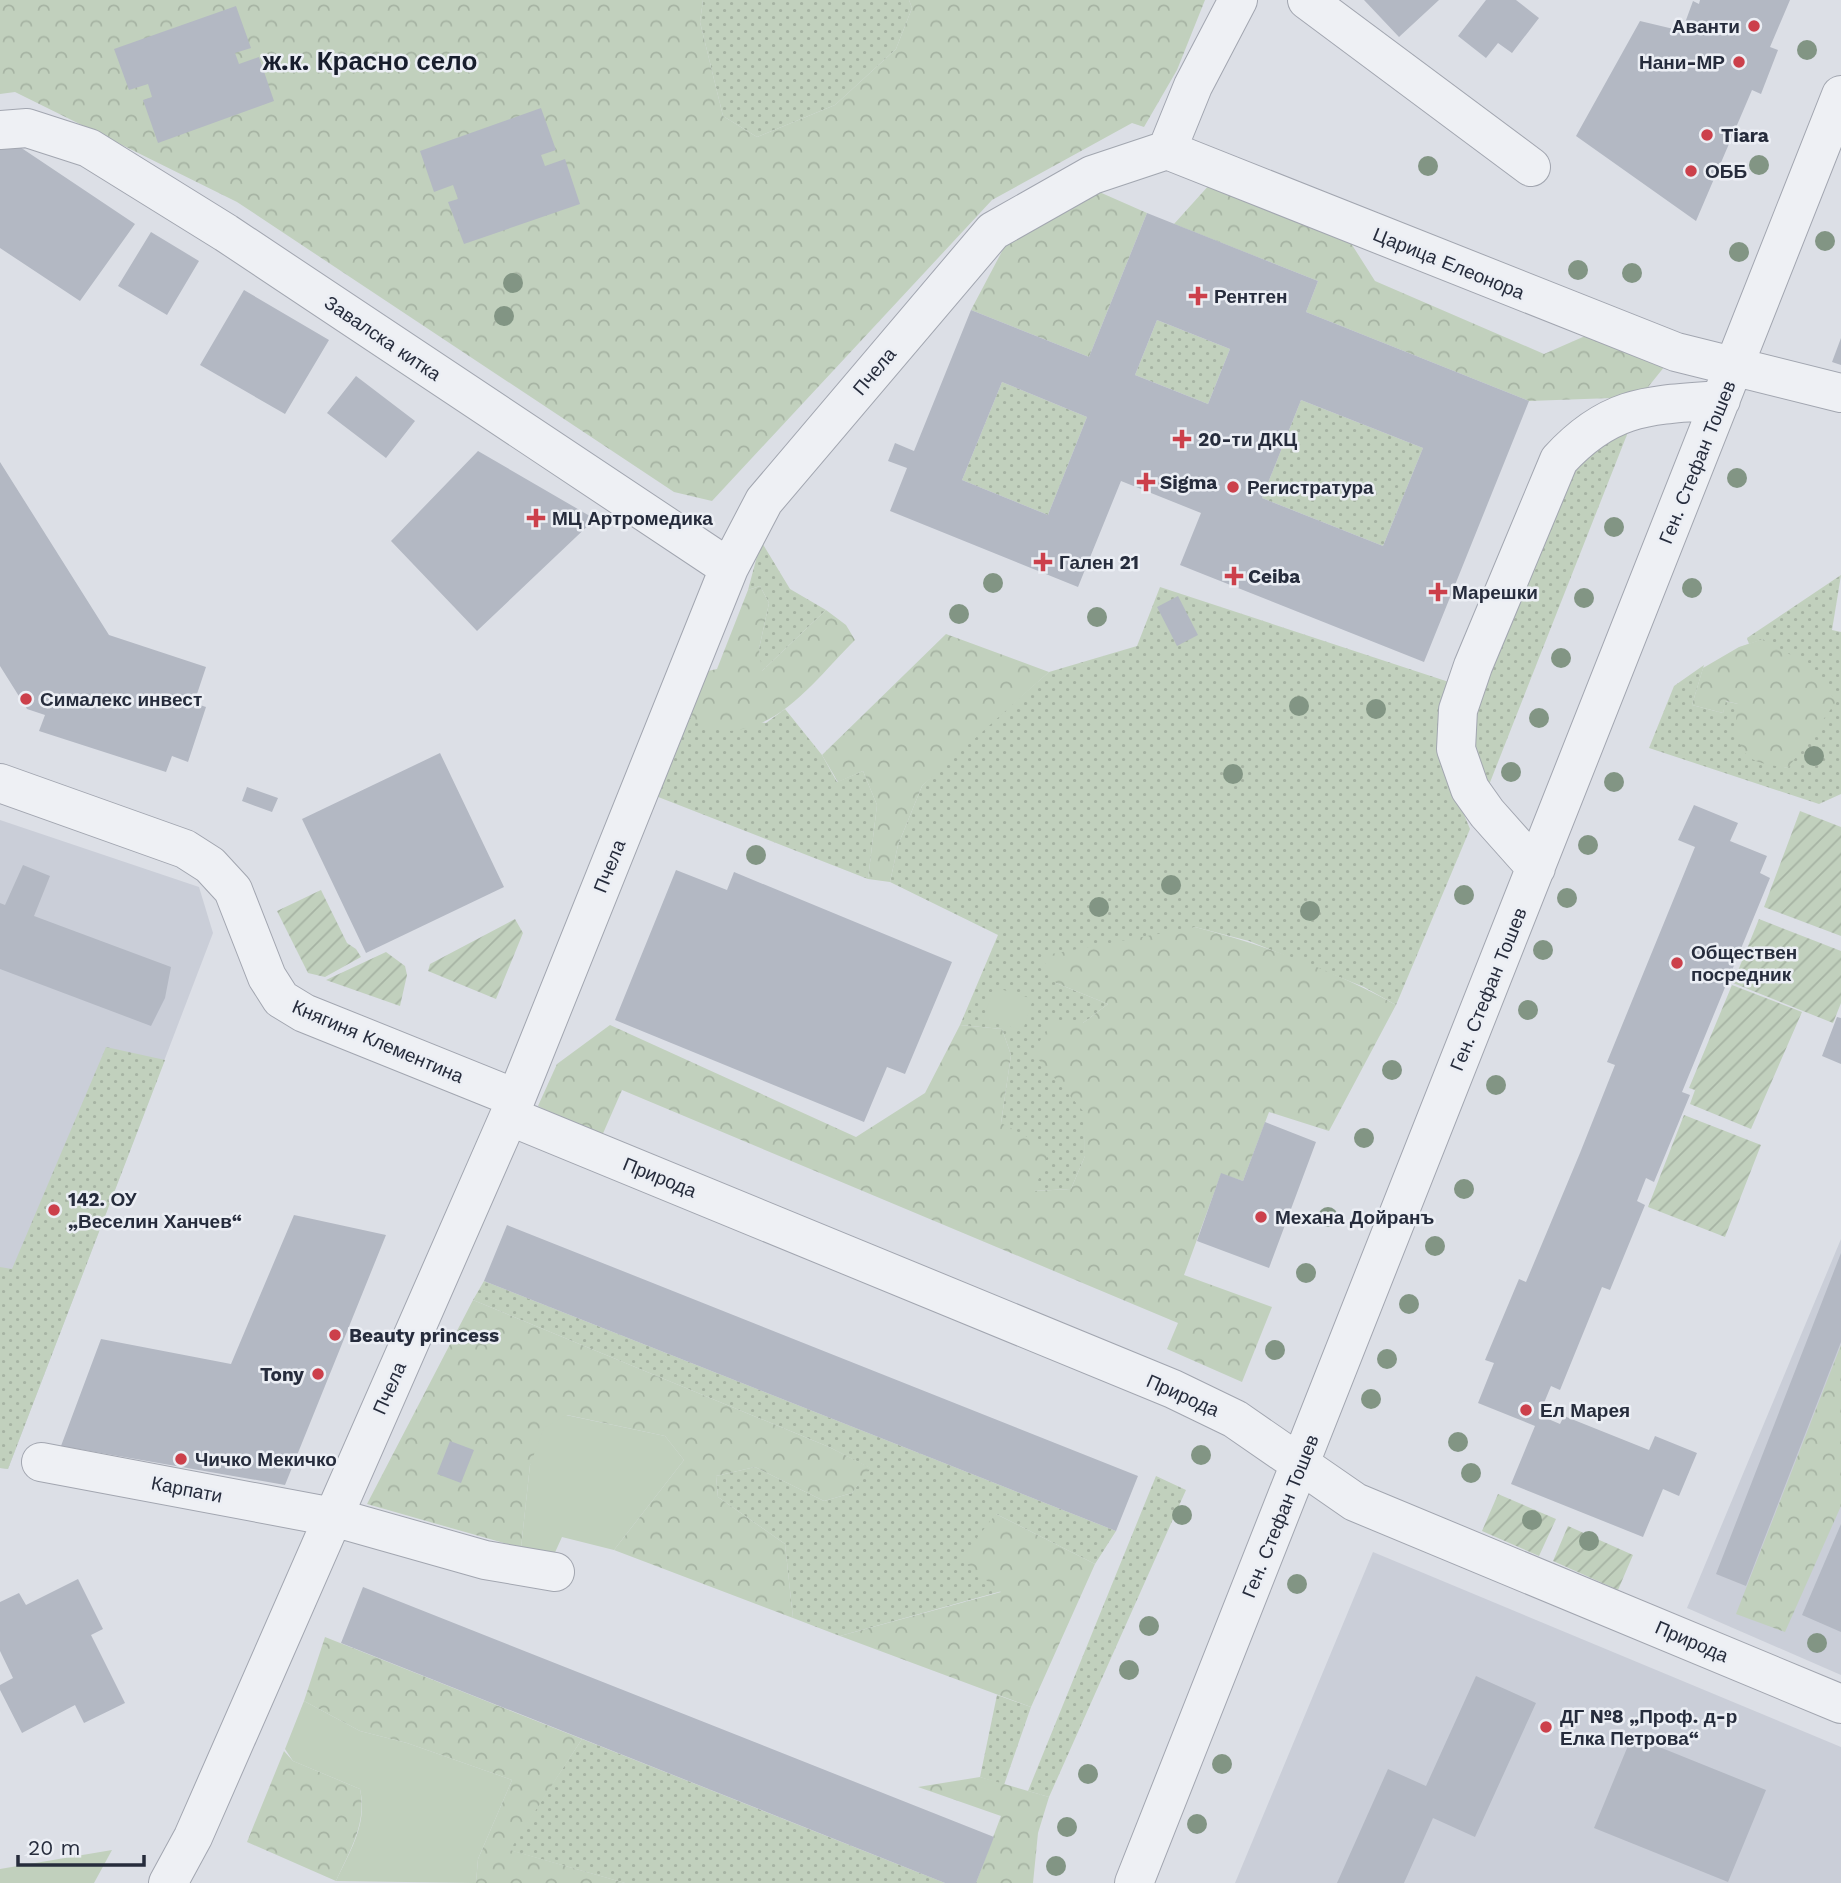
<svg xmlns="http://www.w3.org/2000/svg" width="1841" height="1883" viewBox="0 0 1841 1883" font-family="'Work Sans',sans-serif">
<defs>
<pattern id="grass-dots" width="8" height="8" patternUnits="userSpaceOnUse" patternTransform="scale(1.75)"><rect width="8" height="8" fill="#c1d0bd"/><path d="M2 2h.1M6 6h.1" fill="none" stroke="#a6b3a3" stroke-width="1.8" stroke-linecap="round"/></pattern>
<pattern id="forest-crowns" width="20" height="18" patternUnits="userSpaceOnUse" patternTransform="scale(1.75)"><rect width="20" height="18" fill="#c1d0bd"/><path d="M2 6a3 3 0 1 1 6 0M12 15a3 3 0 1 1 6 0" fill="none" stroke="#a6b3a3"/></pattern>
<pattern id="garden-furrows" width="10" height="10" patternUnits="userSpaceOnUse" patternTransform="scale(1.75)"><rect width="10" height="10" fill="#c1d0bd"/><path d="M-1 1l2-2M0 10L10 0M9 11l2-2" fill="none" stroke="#a6b3a3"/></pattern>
</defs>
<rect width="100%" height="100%" fill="#dcdfe6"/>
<path fill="#caced8" d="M0 820 199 887 213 933 8 1469 0 1468Z
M1841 1239V1675L1687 1608Z
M1373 1552 1841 1747V1883H1235Z"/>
<path fill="url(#grass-dots)" d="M703 0H909L912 8 896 49 835 105 757 137 723 116 700 22Z
M1157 320 1230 349 1208 404 1135 375Z
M1002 382 1087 417 1048 515 962 480Z
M1301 400 1423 448 1383 546 1262 498Z
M1630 427 1487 790 1466 723 1572 465Z
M761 541 790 589 826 610 761 672 759 649 769 603 760 586 748 590Z
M1841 575 1832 630 1841 632V794L1819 804 1649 748 1674 686 1704 665 1692 705 1723 713 1725 701 1738 704C1743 754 1738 756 1788 768L1764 639 1749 644 1747 638Z
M1160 587 1455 684 1438 721 1451 783 1470 829 1396 1005 1364 987 1249 941 1195 927 1056 983 1108 1004 1083 1023 1085 1156 1071 1189 1033 1191 1001 1123 1011 1055 1002 1029 960 1025 998 935 890 882 898 845 922 786 954 755 1049 672 1137 646Z
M785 709 822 755 837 782 863 771 877 805 868 879 648 793 681 714 766 723Z
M106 1047 165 1060 8 1469 0 1468V1267L12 1269Z
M484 1281 1116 1531 1095 1564 996 1514 1002 1591 840 1636 793 1618 785 1544 718 1497 716 1476 755 1467 824 1501 852 1493 870 1468 829 1447 473 1300Z
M1156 1476 1186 1490 1049 1797 1028 1791Z
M997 1695 1031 1707 1004 1785 980 1777Z
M582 1739 945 1883H625L509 1850Z"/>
<path fill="url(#forest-crowns)" d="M0 0H703L700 22 723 116 757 137 835 105 896 49 912 8 909 0H1205L1177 70 1144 127 1132 123 992 200 712 501 674 492 237 202 15 92 0 94Z
M1211 183 1347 237 1375 281 1544 354 1592 333 1669 361 1640 397 1529 401 1306 312 1318 281 1174 224Z
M1097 191 1147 213 1089 357 971 310 1009 238Z
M760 586 769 603 759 649 762 671 826 610 846 625 855 640C819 675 782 730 727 731 713 731 694 719 681 714L703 672 717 669 748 590Z
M946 634 1049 672 922 786 898 845 890 882 868 879 877 805 863 771 838 782 822 755Z
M1763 639C1799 660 1814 664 1836 702L1788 768C1777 766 1764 765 1754 760 1735 751 1734 721 1738 704L1726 701 1723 713 1692 705 1703 668 1739 647Z
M1195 927C1264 945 1333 970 1396 1005L1329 1131 1269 1112 1243 1181 1221 1174 1184 1275 1272 1307 1242 1382 1167 1349 1178 1323 622 1090 601 1138 538 1106 557 1064 610 1025 856 1137 925 1093 960 1025 1002 1029 1011 1055 1001 1123 1050 1149 1034 1191 1071 1189 1085 1156 1083 1111 1032 1052 1054 1020 1083 1023 1108 1004 1056 983 1041 956Z
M473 1300 829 1447 871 1468 852 1493 824 1501 755 1467 716 1476 718 1497 785 1544 793 1618 614 1550 684 1460 665 1436 567 1415 530 1465 521 1548 367 1504Z
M1841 1345V1506L1785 1632 1736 1614Z
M996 1514 1095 1564 1031 1707 840 1636 1001 1592 960 1559Z
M325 1637 582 1739 510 1850 625 1883H476L478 1859 512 1780 407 1743 360 1731 304 1701Z
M284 1751 293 1761 360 1789C367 1824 350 1850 336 1881L247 1842Z
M980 1777 1049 1797 1038 1833 1033 1883H976L1001 1816 918 1787Z"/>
<path fill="#c1d0bd" d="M994 987 1033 999 1023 1030 983 1020Z
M566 1415 665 1436 684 1460 614 1550 562 1537 552 1559 521 1548 530 1465 544 1428Z
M304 1701 360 1731 407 1743 512 1780 478 1859 476 1883 336 1881C350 1851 368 1824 360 1789L293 1761 285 1749Z
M112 1850 94 1883H0V1869Z"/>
<path fill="url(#garden-furrows)" d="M1800 811 1841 827V936L1764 907Z
M321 890 347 943 356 949 361 957 325 977 308 973 277 911Z
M515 919 523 933 496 999 428 971 430 964Z
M1759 919 1841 951V1003L1833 1023 1733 983Z
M386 952 405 966 407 975 400 1006 326 980Z
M1732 985 1802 1012 1751 1129 1690 1104 1695 1090 1689 1088Z
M1684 1115 1761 1145 1725 1237 1648 1207Z
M1498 1494 1556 1519 1539 1556 1482 1531Z
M1568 1526 1633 1555 1618 1590 1553 1561Z"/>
<path fill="#b3b8c3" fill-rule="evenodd" d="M1364 0H1439L1399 37Z
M1486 0H1516L1539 18 1512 53 1498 43 1486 58 1458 36Z
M1700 0H1790L1770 47 1778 50 1761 94 1752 90 1696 221 1576 136 1640 21 1682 31 1693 1 1699 4Z
M236 6 251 48 235 53 239 64 259 57 274 101 158 143 143 100 152 97 148 84 129 90 114 49Z
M541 108 556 150 541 155 545 166 565 159 580 204 464 244 448 202 458 199 453 185 434 192 420 151Z
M17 145 135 224 80 301 0 248V146Z
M1147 213 1318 281 1306 312 1529 401 1424 662 1180 565 1201 513 1121 481 1078 587 890 511 907 468 888 461 895 443 914 451 971 310 1089 357ZM1157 320 1230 349 1208 404 1135 375ZM1002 382 1087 417 1048 515 962 480ZM1301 400 1423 448 1383 546 1262 498Z
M151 232 199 261 167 315 118 286Z
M244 290 329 340 285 414 200 365Z
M1841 338V365L1832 362Z
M356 376 415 421 386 458 327 413Z
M478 451 595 519 477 631 391 541Z
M0 462 109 635 206 667 194 703 206 707 188 762 172 756 166 772 39 731 45 715 27 709 0 666Z
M1178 596 1198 635 1177 646 1157 607Z
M440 753 504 887 366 953 302 819Z
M247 787 278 798 272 812 242 801Z
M1694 805 1738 823 1730 841 1767 856 1760 873 1770 878 1682 1092 1690 1095 1654 1182 1646 1178 1637 1201 1645 1205 1610 1290 1602 1287 1560 1390 1551 1386 1539 1415 1560 1424 1564 1416 1649 1450 1655 1436 1697 1453 1679 1496 1663 1489 1643 1537 1511 1484 1535 1426 1478 1403 1494 1363 1485 1360 1519 1279 1526 1282 1580 1153 1615 1065 1607 1062 1695 847 1678 840Z
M23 865 50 876 34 916 171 967 165 998 151 1026 0 969V903L5 905Z
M676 870 727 890 734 872 952 962 905 1074 887 1067 864 1122 615 1020Z
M1837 1017 1841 1018V1064L1822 1056Z
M1265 1122 1316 1142 1269 1268 1197 1241 1221 1173 1243 1181Z
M294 1215 386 1235 285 1485 61 1446 101 1339 231 1364Z
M507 1225 1138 1476 1116 1531 484 1281Z
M1841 1253V1342L1746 1586 1716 1574Z
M450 1441 474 1450 461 1483 437 1474Z
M1841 1524V1632L1802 1615Z
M78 1579 103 1629 91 1635 125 1703 84 1723 75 1705 22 1733 0 1690V1685L13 1678 0 1651V1602L19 1593 26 1605Z
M363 1587 994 1837 976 1883H945L341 1643Z
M1476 1676 1536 1703 1475 1837 1433 1818 1404 1883H1337L1388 1769 1426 1786Z
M1632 1736 1766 1790 1728 1882 1594 1828Z"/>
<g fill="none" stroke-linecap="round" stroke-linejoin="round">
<defs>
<path id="minor" d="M1307 0 1531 167
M0 130 27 128 89 148 226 233 729 568
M1167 150 1676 352 1841 393
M0 783 185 849 210 865 233 890 267 977 281 999 304 1013 515 1098
M1536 868 1487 813 1470 789 1456 749 1458 710 1473 666 1559 460C1610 404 1650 405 1721 400
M509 1116 1173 1389 1235 1419 1355 1502 1841 1704
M41 1462 333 1517 485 1560 555 1572
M168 1883 193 1837 509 1116 729 568 764 501 993 231 1092 175 1167 150 1193 86 1238 0
M1134 1883 1841 95"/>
</defs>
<use href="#minor" stroke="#a2a6b0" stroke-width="40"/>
<use href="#minor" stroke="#eef0f4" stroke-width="38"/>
</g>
<g fill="#829584">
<circle cx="1807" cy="50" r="10"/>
<circle cx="1759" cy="165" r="10"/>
<circle cx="1428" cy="166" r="10"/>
<circle cx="1825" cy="241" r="10"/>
<circle cx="1739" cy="252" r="10"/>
<circle cx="1578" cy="270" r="10"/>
<circle cx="1632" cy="273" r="10"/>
<circle cx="513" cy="283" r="10"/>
<circle cx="504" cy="316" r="10"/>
<circle cx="1737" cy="478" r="10"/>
<circle cx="1614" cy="527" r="10"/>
<circle cx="993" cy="583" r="10"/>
<circle cx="1692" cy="588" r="10"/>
<circle cx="1584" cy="598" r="10"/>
<circle cx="959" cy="614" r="10"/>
<circle cx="1097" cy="617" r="10"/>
<circle cx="1561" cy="658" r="10"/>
<circle cx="1299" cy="706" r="10"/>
<circle cx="1376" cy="709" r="10"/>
<circle cx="1539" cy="718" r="10"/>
<circle cx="1814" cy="756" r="10"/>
<circle cx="1511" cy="772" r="10"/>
<circle cx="1233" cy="774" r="10"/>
<circle cx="1614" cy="782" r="10"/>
<circle cx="1588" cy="845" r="10"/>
<circle cx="756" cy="855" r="10"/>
<circle cx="1171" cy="885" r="10"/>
<circle cx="1464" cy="895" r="10"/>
<circle cx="1567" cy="898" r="10"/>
<circle cx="1099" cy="907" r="10"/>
<circle cx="1310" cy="911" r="10"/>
<circle cx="1543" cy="950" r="10"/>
<circle cx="1528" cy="1010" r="10"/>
<circle cx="1392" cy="1070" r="10"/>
<circle cx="1496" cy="1085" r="10"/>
<circle cx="1364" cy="1138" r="10"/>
<circle cx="1464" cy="1189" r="10"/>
<circle cx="1328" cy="1217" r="10"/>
<circle cx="1435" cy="1246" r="10"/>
<circle cx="1306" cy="1273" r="10"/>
<circle cx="1409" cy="1304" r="10"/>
<circle cx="1275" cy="1350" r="10"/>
<circle cx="1387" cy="1359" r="10"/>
<circle cx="1371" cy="1399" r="10"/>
<circle cx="1458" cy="1442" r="10"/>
<circle cx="1201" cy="1455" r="10"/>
<circle cx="1471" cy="1473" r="10"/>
<circle cx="1182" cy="1515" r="10"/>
<circle cx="1532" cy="1520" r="10"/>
<circle cx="1589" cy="1541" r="10"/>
<circle cx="1297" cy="1584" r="10"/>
<circle cx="1149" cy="1626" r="10"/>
<circle cx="1817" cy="1643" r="10"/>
<circle cx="1129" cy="1670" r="10"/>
<circle cx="1222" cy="1764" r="10"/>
<circle cx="1088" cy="1774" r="10"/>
<circle cx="1197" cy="1824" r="10"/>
<circle cx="1067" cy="1827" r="10"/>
<circle cx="1056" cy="1866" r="10"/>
</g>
<g fill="#cc404b" stroke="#ebeef4" stroke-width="2.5">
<circle cx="1754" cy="26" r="7"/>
<circle cx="1739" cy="62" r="7"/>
<circle cx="1707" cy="135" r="7"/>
<circle cx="1691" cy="171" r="7"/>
<path d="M1194.5 285.5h7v7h7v7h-7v7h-7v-7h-7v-7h7z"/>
<path d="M1178.5 428.5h7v7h7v7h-7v7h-7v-7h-7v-7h7z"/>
<path d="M1142.5 471.5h7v7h7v7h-7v7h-7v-7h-7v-7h7z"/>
<circle cx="1233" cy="487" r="7"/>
<path d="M532.5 507.5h7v7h7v7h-7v7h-7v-7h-7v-7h7z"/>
<path d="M1039.5 551.5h7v7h7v7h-7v7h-7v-7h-7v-7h7z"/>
<path d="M1230.5 565.5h7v7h7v7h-7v7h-7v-7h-7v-7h7z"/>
<path d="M1434.5 581.5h7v7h7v7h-7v7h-7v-7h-7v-7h7z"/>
<circle cx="26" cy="699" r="7"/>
<circle cx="1677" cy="963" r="7"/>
<circle cx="54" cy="1210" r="7"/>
<circle cx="1261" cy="1217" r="7"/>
<circle cx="335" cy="1335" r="7"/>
<circle cx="318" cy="1374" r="7"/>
<circle cx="1526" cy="1410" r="7"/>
<circle cx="181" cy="1459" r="7"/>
<circle cx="1546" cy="1727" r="7"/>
</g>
<g text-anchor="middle" stroke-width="5" stroke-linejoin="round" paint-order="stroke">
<g font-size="19" font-weight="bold" fill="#262c3c" stroke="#ebeef4" text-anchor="start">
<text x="1740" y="33" text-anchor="end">Аванти</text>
<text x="1725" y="69" text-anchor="end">Нани-МР</text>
<text x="1721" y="142">Tiara</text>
<text x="1705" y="178">ОББ</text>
<text x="1214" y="303">Рентген</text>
<text x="1198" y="446">20-ти ДКЦ</text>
<text x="1160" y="489">Sigma</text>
<text x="1247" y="494">Регистратура</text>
<text x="552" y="525">МЦ Артромедика</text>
<text x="1059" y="569">Гален 21</text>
<text x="1248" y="583">Ceiba</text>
<text x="1452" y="599">Марешки</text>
<text x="40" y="706">Сималекс инвест</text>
<text x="1691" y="959">Обществен<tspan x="1691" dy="22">посредник</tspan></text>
<text x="68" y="1206">142. ОУ<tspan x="68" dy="22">„Веселин Ханчев“</tspan></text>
<text x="1275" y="1224">Механа Дойранъ</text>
<text x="349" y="1342">Beauty princess</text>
<text x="304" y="1381" text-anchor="end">Tony</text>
<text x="1540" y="1417">Ел Марея</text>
<text x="195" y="1466">Чичко Мекичко</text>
<text x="1560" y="1723">ДГ №8 „Проф. д-р<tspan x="1560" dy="22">Елка Петрова“</tspan></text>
</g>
<g font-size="19" fill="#262c3c" stroke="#ebeef4">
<text transform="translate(1449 263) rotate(22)" y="7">Царица Елеонора</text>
<text transform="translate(383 338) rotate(34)" y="7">Завалска китка</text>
<text transform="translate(874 371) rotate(-50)" y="7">Пчела</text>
<text transform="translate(1697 462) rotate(-68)" y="7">Ген. Стефан Тошев</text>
<text transform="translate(609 866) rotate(-68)" y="7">Пчела</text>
<text transform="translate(1488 989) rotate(-68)" y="7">Ген. Стефан Тошев</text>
<text transform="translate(378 1041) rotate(23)" y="7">Княгиня Клементина</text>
<text transform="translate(660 1177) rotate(22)" y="7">Природа</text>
<text transform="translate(389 1388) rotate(-66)" y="7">Пчела</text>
<text transform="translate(1183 1395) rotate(24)" y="7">Природа</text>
<text transform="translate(187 1489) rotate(11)" y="7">Карпати</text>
<text transform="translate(1280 1516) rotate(-68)" y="7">Ген. Стефан Тошев</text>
<text transform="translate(1692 1641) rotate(23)" y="7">Природа</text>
</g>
<g font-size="26" font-weight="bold" fill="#181e2d" stroke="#ebeef4">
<text x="370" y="70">ж.к. Красно село</text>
</g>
</g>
<path d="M18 1855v10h126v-10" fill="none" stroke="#262c3c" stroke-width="3.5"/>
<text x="28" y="1855" font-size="21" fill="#262c3c" stroke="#ebeef4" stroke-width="5" paint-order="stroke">20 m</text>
</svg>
